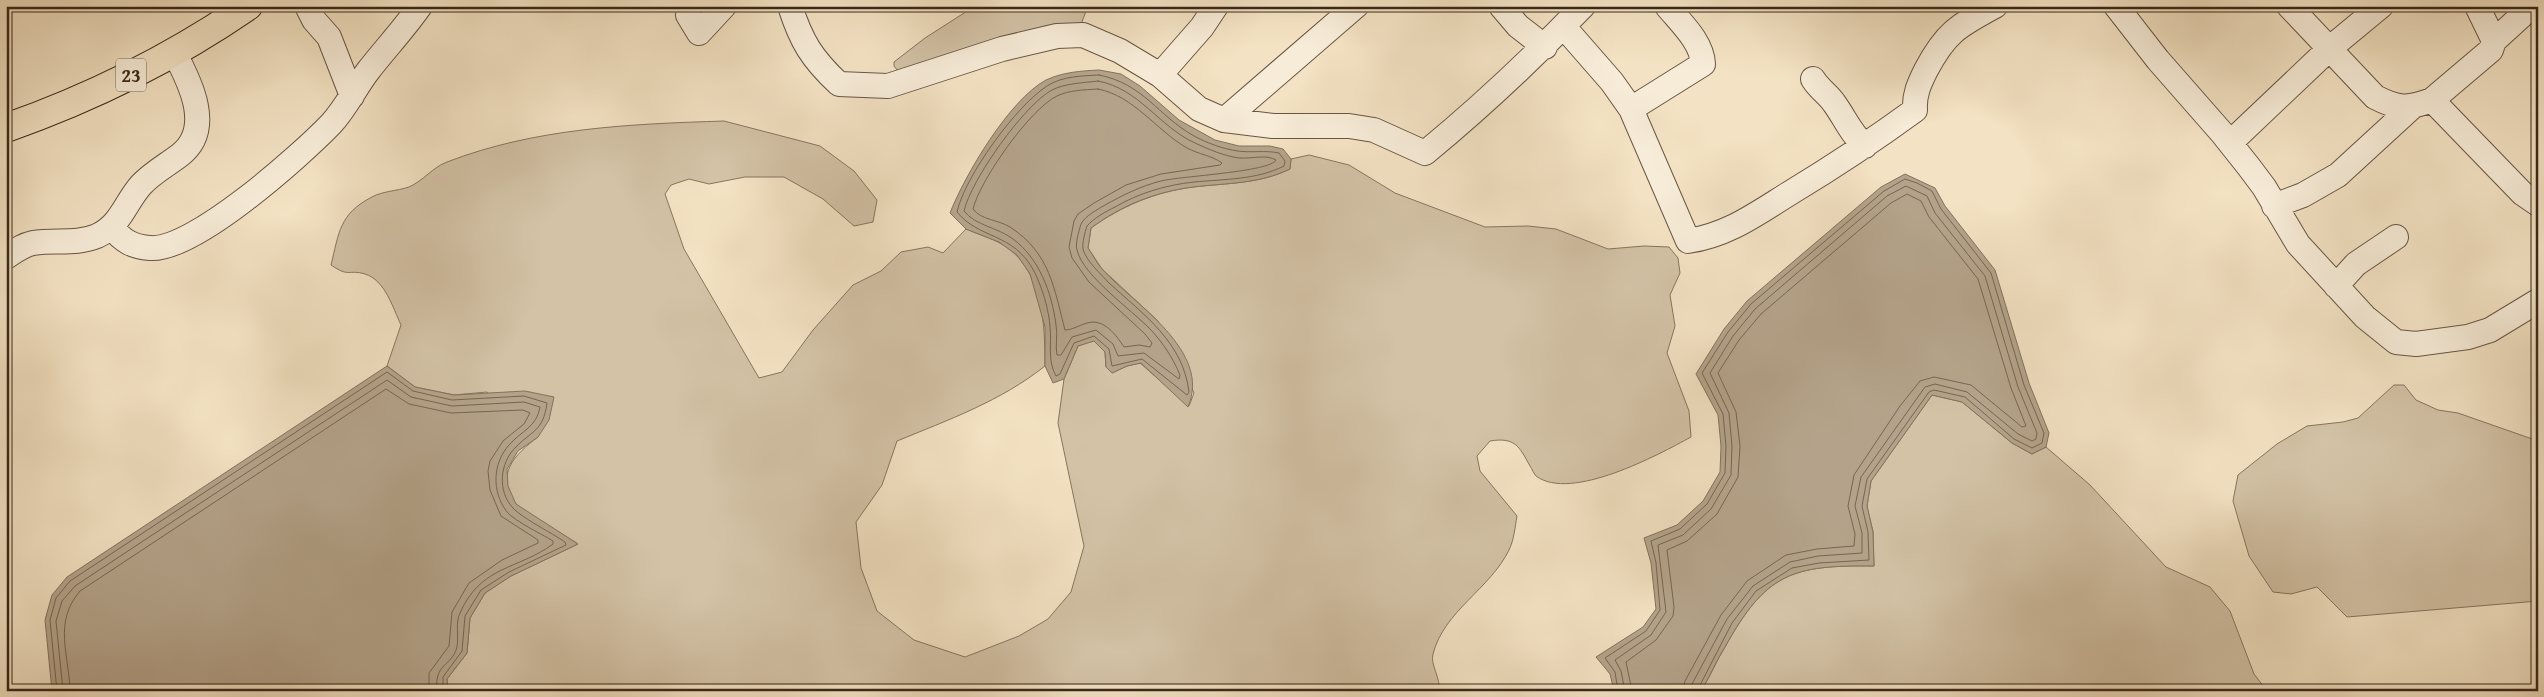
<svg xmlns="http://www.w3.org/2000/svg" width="2544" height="697" viewBox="0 0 2544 697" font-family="'Gentium Book Plus',serif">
<rect width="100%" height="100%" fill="#f3e2c3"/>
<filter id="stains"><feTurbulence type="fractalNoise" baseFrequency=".004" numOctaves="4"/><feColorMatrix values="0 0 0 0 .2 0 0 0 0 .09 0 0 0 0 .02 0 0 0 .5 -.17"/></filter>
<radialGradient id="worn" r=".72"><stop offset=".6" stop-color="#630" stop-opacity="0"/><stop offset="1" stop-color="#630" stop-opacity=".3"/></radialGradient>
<path fill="#d3c2a6" stroke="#867560" d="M975 6H1088L1080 27 898 71 894 66V62L925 38Z
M724 121 820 146 854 171 877 200 873 222 854 226 823 199 784 177H745L709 184 689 179 671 185 665 194 684 249 759 378 782 372 813 330 853 285 881 271 901 252 928 247 943 253 966 229C977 234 988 237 998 242 1043 265 1045 323 1045 366 1001 401 948 420 897 441L882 485 856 522 861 568 877 611 914 640 965 657 1019 636 1048 619 1071 592 1084 546 1058 423 1064 379 1078 346 1094 340 1105 352 1106 367 1112 373 1127 366 1140 363 1189 406 1194 393 1158 321 1102 269 1088 248 1091 228C1122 206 1155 192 1193 187 1227 183 1259 184 1290 169L1291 159 1309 155 1349 165 1395 193 1485 227 1528 226 1556 229 1608 249 1644 246 1669 247 1678 258 1680 273 1670 295 1675 326 1667 353 1689 411 1691 437C1658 455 1571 502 1536 476 1534 474 1532 469 1530 466 1519 446 1515 437 1490 441L1477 456 1480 471 1517 516C1515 527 1514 540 1509 550 1490 589 1444 611 1433 654 1430 665 1441 678 1439 691H448L447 679 467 653 470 618 485 593 511 576 578 544C566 536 522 512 516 504 494 475 515 454 538 437L487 392 454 395 415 387 387 366 401 325C393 308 385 280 365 274 348 269 350 278 331 265 339 233 339 214 372 197 383 191 397 191 409 187 423 181 433 167 447 162 535 128 630 124 724 121Z
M2394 385H2404L2416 400 2438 410 2458 413 2538 441V601L2347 617 2317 587 2291 594 2273 592 2249 556 2233 501 2238 475 2277 444 2307 426 2343 422 2358 418Z
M1932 395 1962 402 2012 443 2032 454 2046 447 2090 485 2166 567 2210 587 2230 611 2254 674 2267 691H1701C1710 677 1716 661 1725 647 1766 573 1792 565 1874 566L1873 532 1867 506 1871 481Z"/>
<path fill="#b4a38a" stroke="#83725d" d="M1099 70 1121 74 1140 86 1179 120 1215 140 1239 146H1270L1283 149 1291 159 1290 169C1259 184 1227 183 1193 187 1155 192 1122 205 1091 228L1088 248C1093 255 1097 264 1103 270 1135 305 1212 351 1188 407L1141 363 1127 366 1112 373 1106 367 1105 352 1094 341 1078 346 1064 379 1053 383 1045 366V327L1030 274 1017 255 999 242 966 229 950 213C965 175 1009 100 1046 80 1063 72 1081 71 1099 70Z
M1905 174 1935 188 1945 206 1995 270 2029 383 2049 433 2046 447 2032 454 2012 443 1962 402 1932 395 1871 481 1867 506 1873 532 1874 566C1792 565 1766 573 1725 647 1716 661 1710 677 1701 691H1614L1610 674 1596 657 1643 627 1656 609 1651 563 1644 538 1677 525 1703 501 1720 472 1721 446 1718 415 1696 374 1724 329 1747 301 1881 187Z
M387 366 415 387 454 395 525 391 554 397 549 420 538 437 518 451 507 469 508 486 516 504 578 544 511 576 485 593 470 618 467 653 447 679 448 691H52L45 620 52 595 67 577Z"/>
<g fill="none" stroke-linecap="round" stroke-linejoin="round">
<path stroke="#766652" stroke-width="1" d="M1099 75C1144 84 1157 115 1194 136 1207 143 1223 149 1238 151 1251 153 1265 150 1279 153L1285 161 1284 166C1256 180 1225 179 1194 182 1166 185 1139 193 1115 207 1105 212 1094 218 1087 226 1085 232 1082 243 1083 249 1086 261 1101 274 1109 283 1144 315 1183 342 1189 392L1187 395 1142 359 1112 366 1109 349 1094 336 1074 343 1060 374 1056 376C1047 360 1052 344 1050 327 1049 310 1042 287 1034 271 1013 232 980 240 957 212 965 176 1016 106 1047 86 1062 76 1082 76 1099 75Z
M1098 81C1140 89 1158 126 1195 143 1208 149 1224 156 1239 158 1250 159 1267 154 1276 160 1270 172 1181 176 1161 181 1141 186 1123 195 1105 205 1097 210 1086 215 1081 224 1079 231 1075 243 1077 250 1083 276 1132 310 1151 330 1163 343 1173 358 1180 375L1179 379 1144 353 1118 356 1113 344 1096 330 1072 337 1061 355H1057C1055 346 1058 335 1056 325 1052 293 1039 258 1013 239 997 227 976 226 964 211 971 180 1024 105 1052 90 1066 83 1083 83 1098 81Z
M1098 89C1134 96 1156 130 1187 148 1198 154 1213 156 1222 163L1220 165 1161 174 1126 185 1094 203 1078 214 1074 221 1069 247 1072 258 1089 282 1145 334 1152 343 1150 347 1139 345 1124 347C1116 335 1104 318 1087 323 1080 325 1072 330 1065 330 1054 288 1050 253 1010 227 999 220 981 220 973 209 980 180 1030 109 1057 96 1069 90 1084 90 1098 89Z
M57 691 50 620 56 598 70 581 387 372 413 391 452 400 524 396 547 403C543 432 532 430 515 448 500 463 497 491 513 508 522 518 552 533 565 542L566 545 509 572 481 590 465 616 462 651 443 677V691
M63 691 56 621 62 601 75 586 387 380 411 397 452 406 524 402 540 407C537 427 521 431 509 445 493 463 491 491 507 512 516 522 540 533 553 541V544C518 570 481 565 460 613 455 623 459 636 457 647 452 667 434 662 437 691
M70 691C69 653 53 623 80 591L386 389 409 404 451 413 523 410 530 413 524 424 503 441 490 461 488 471 490 490 501 516 538 540V543L502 560 469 583 452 612 449 646 429 673V691
M1618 691 1615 672 1605 658 1646 631 1660 610 1656 563 1651 541 1680 529 1707 504 1725 473 1726 446 1723 414 1702 373 1728 332 1751 304 1884 191 1905 179 1917 183 1932 191 1941 209 1991 273 2024 385 2044 433 2042 443 2032 448 2014 439 1965 397 1934 390 1929 392 1867 479 1862 506 1868 532 1869 560 1819 563 1792 568 1756 591 1732 623 1697 691
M1625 691 1621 671 1615 660 1651 635 1666 612 1658 545 1683 535 1711 509 1731 475 1732 446 1729 413 1710 373 1733 336 1755 309 1887 196 1906 186 1927 196 1935 213 1985 276 2018 387 2037 433 2036 439 2032 441 2018 434 1967 392 1935 384 1925 387 1861 477 1855 506 1862 533V553L1818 556 1790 562 1753 586 1727 619 1692 684 1691 691
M1632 691 1626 662 1656 640 1673 616 1674 607 1667 550 1687 541 1717 514 1738 477 1740 446 1736 412 1718 373 1739 340 1761 314 1891 203 1907 194 1921 201 1929 217 1978 279 2011 388 2026 426 2022 427 1971 385 1934 377 1920 381 1900 406 1854 475 1848 506 1855 534 1854 546 1817 549 1786 555 1747 581 1721 615 1685 681 1683 691"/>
<defs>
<path id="minor" d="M307 6 314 20 329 37 352 96
M790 6C801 41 812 59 839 84L888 86 1002 49 1057 36 1083 35 1120 51 1160 75 1199 109 1224 120 1273 126H1349L1374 130 1425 153C1481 107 1533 58 1583 6
M1501 6 1518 26 1545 47
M2116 6 2158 60 2222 133 2249 167 2264 187 2298 244 2365 317 2396 342 2416 344 2468 337 2490 330 2538 301
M2289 6 2375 97C2398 109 2408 109 2432 100L2522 193 2538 204
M2477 6 2494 41
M688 15 699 33 724 6
M1564 27 1612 82 1631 109 1688 241C1728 235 1756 214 1790 193 1833 167 1874 140 1915 110 1914 95 1919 84 1926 70 1946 32 1958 26 1995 6
M1160 75 1202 27 1216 6
M1813 79C1819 89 1828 94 1834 103 1845 118 1851 134 1865 146
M2432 100 2491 50 2494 41 2529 9
M1631 109 1703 64C1702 42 1681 23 1667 6
M1224 120 1356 6
M2230 143 2329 49 2381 6
M2274 206 2303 195 2338 175 2411 108
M112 227C122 241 133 247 150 248 193 252 301 155 331 124 346 108 355 88 368 71 385 49 404 29 420 6
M6 257C15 251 23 245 33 243 55 239 75 245 97 236 121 225 125 203 141 185 152 173 167 165 180 155 214 129 190 82 174 52
M2336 286 2356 264 2396 237"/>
<path id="major" d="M6 128C91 98 174 57 248 6"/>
</defs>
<use href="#minor" stroke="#685644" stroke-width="26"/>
<use href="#major" stroke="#39281a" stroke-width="30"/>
<use href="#minor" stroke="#f7ecd8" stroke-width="24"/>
<use href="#major" stroke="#f3e2c3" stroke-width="28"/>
</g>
<g text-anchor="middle" stroke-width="5" stroke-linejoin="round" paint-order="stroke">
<rect fill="#f7ecd8" stroke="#726353" stroke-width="1" x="116" y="58.5" width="30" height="33" rx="4"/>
<g font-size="19" font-weight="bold" fill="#39281a">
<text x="131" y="82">23</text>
</g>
</g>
<rect width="2544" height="697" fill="none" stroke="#f3e2c3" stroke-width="25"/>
<rect x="8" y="8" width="2529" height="682" fill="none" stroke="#39281a" stroke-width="2.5"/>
<rect x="12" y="12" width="2519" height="672" fill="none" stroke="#39281a"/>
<rect width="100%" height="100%" filter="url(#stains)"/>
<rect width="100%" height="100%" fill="url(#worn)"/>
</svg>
